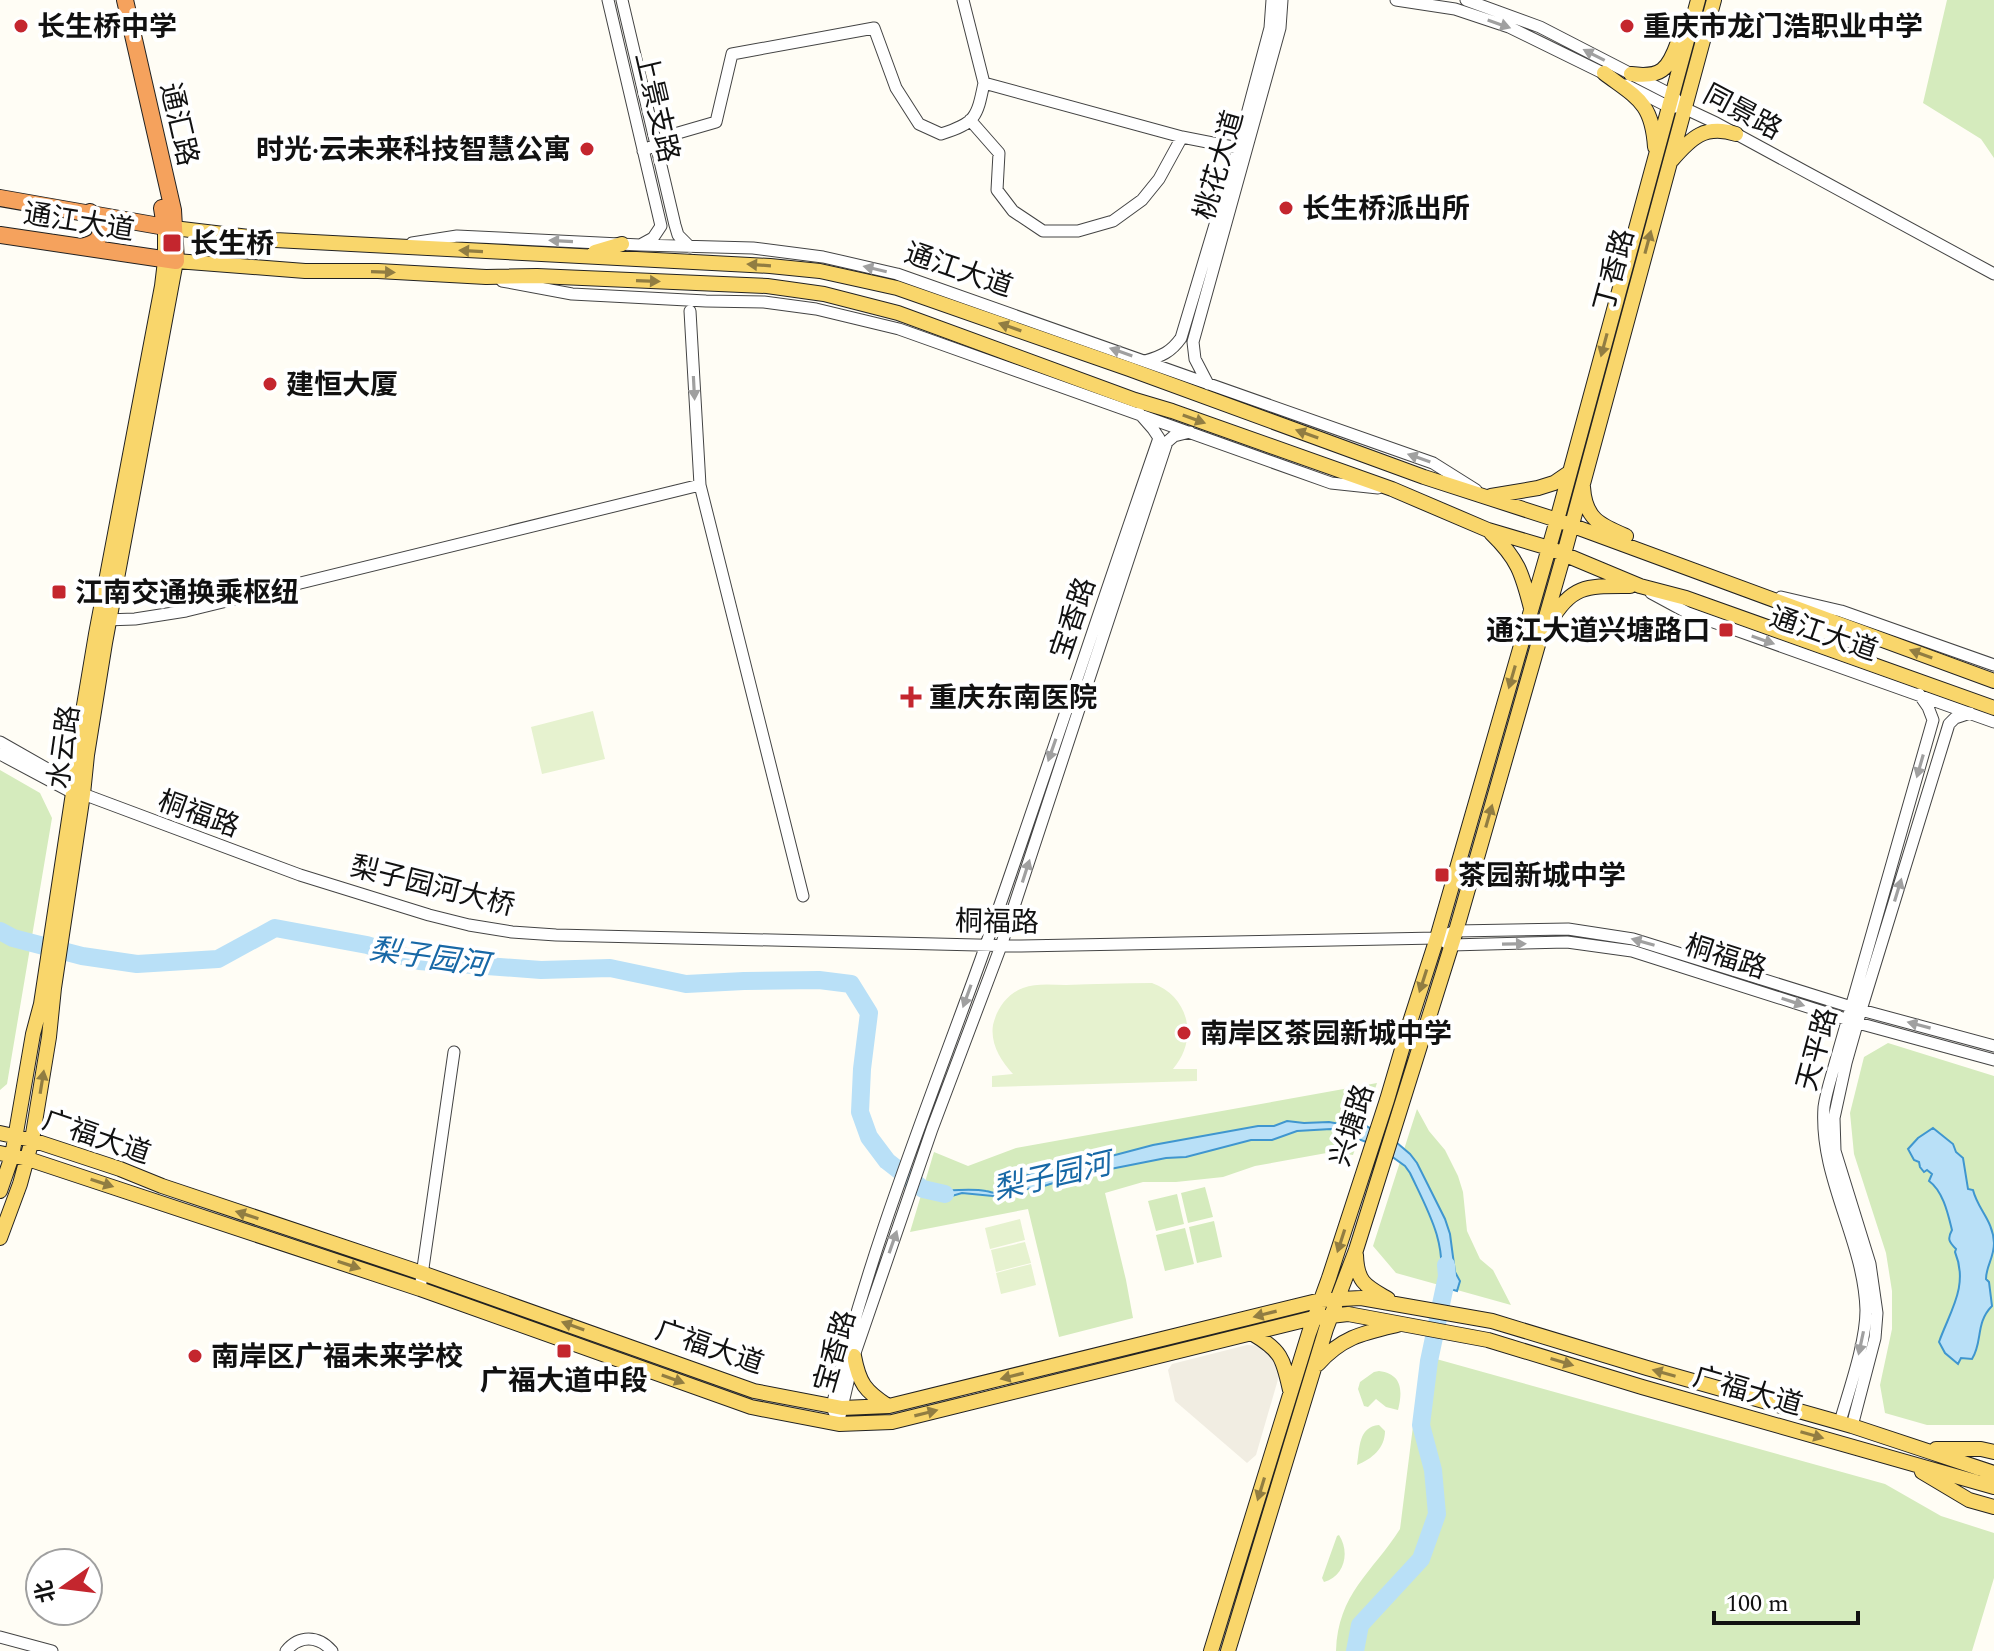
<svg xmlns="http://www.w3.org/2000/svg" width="1994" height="1651" viewBox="0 0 1994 1651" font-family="Spectral,'Noto Sans SC',serif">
<rect width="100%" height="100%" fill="#fffdf5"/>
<path fill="#d5ebbd" d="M1947 0H1994V158L1981 139 1923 103Z
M0 770 40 793 52 818 7 1084 0 1090Z
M1888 1043 1994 1076V1425H1927L1885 1413 1880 1385 1892 1329V1291L1886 1253 1854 1154 1850 1113 1864 1057Z
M1377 1083 1353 1155 1332 1152 1255 1166 1223 1177 1176 1182H1143L1105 1193 1126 1280 1133 1318 1059 1337 1028 1209 910 1232 934 1152 968 1166 1016 1148Z
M1417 1109 1429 1131 1445 1150 1458 1176 1463 1192 1467 1231 1480 1259 1493 1270 1511 1305 1396 1273 1373 1246Z
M1205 1187 1213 1217 1188 1223 1181 1193Z
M1177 1194 1184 1224 1156 1231 1148 1201Z
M1214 1221 1222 1257 1197 1263 1189 1227Z
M1185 1228 1194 1264 1165 1271 1156 1235Z
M1422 1355 1885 1484 1941 1516 1994 1533V1578L1972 1651H1336C1338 1593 1372 1573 1400 1529Z
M1379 1371C1402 1374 1403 1390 1398 1410L1386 1407 1376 1399 1368 1407 1364 1406 1358 1389 1360 1382 1374 1372Z
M1379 1425 1385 1431C1385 1448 1372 1459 1357 1465 1360 1448 1358 1427 1379 1425Z
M1339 1535C1350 1552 1345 1576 1324 1582L1322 1578 1337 1536Z"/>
<path fill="#e6f2cf" d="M593 711 605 759 542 774 531 727Z
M1152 983C1189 996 1199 1039 1173 1069H1197V1081L992 1087V1076L1013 1074C1001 1061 990 1044 993 1025 997 1008 1007 994 1023 988 1036 983 1052 985 1066 985 1094 984 1123 983 1152 983Z
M1020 1219 1025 1240 990 1249 985 1228Z
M1025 1242 1031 1263 996 1272 991 1250Z
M1031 1264 1036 1285 1001 1294 996 1273Z"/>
<path fill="#f1ede2" d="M1247 1345 1263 1346 1278 1365 1279 1376 1256 1455 1247 1463 1175 1401 1168 1370 1172 1364Z"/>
<path fill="#b9e0f7" stroke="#3f96cf" stroke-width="2" d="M1287 1121 1304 1123 1329 1122 1340 1124 1357 1121 1396 1142 1410 1154 1417 1163 1445 1219 1450 1234 1455 1272 1460 1281 1457 1291 1440 1286C1447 1243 1429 1213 1410 1173L1405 1166 1377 1146 1350 1136 1345 1131 1331 1129 1297 1131 1272 1140H1251L1186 1157 1166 1158 1075 1176 1041 1187 1013 1191 1003 1197 962 1193 945 1198 921 1193 925 1182C929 1187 934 1190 941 1190 956 1191 971 1188 986 1191 993 1192 991 1194 998 1192 1004 1190 1008 1184 1014 1181 1030 1171 1081 1158 1100 1159L1153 1145 1258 1126H1274Z
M1933 1128 1953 1144 1956 1152 1963 1158 1968 1189 1973 1190C1978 1210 1993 1220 1994 1243 1994 1258 1986 1266 1986 1279L1989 1282 1992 1306C1975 1323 1983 1342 1972 1359L1961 1358 1958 1364 1945 1353 1939 1342C1950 1311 1969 1286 1955 1252L1956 1249C1949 1242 1947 1239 1952 1230 1948 1214 1943 1191 1929 1181L1932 1174 1927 1170 1924 1172 1920 1167 1919 1162 1914 1160 1908 1149 1918 1138Z"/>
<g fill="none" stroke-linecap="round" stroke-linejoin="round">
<path stroke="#b9e0f7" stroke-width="18" d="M0 931 13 938 82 956 137 964 218 959 275 928 367 945 419 961 541 970 610 968 686 984 744 981 819 980 851 984 869 1013 862 1069 860 1112 869 1137 887 1161 923 1189 945 1194
M1355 1651 1360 1625 1421 1559 1437 1514 1433 1470 1421 1425 1429 1361 1447 1276 1446 1265"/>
<defs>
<path id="minor" d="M608 0 661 226 653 238 642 244
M622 0 675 225 678 235 690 247
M963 0 984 83 1182 137 1243 149
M1396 0 1455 9 1509 27 1611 77
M1466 0 1540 27 1672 95 1684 108 1716 123 1994 274
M1626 85 1669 107H1676
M970 120 999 153 997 190 1013 211 1043 231H1078L1113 221 1142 200 1159 179 1182 137
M643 151 678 133 716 122 732 54 874 28 896 88 919 124 941 134C976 123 977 117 984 83
M412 243 457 236 640 245 753 248 823 257 897 274 1433 463 1476 490
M502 281 572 294 706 301 764 302 816 309 899 329 1331 483 1378 488
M690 311 700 485 803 896
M1145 361C1162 356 1171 352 1181 338L1238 148 1270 28 1272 0
M1208 384 1195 359 1193 342 1280 28 1282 0
M1651 593 1688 613 1994 722
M1781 597 1841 611 1994 665
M105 620 135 619 186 611 700 485
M0 742 51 771 74 781 78 787
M0 754 73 793 83 794 300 875 429 915 469 925 512 932 556 935 1021 946 1437 938 1456 931 1568 929 1633 939 1861 1010 1994 1046
M1445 942 1451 945 1567 942 1632 951 1858 1023 1994 1060
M420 1289 454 1052
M834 1412 832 1406C868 1253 928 1106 981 959 1042 786 1099 611 1159 438L1153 429 1139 413
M840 1416 854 1356 932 1129 1001 946 1167 442 1174 436 1190 432
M1840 1422C1849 1390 1866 1343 1866 1310 1864 1240 1819 1178 1824 1107 1826 1092 1832 1075 1836 1060L1933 720 1928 707 1919 694
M1852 1426 1875 1338 1877 1313 1870 1264 1835 1151 1834 1118 1846 1063 1861 1010 1949 724 1955 718 1970 713
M0 1637 52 1651
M286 1651C299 1635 318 1635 332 1651"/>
<path id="major" d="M1604 73C1637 98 1652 102 1655 147
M1631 74C1661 78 1668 70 1678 42
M1672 160C1691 138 1705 124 1736 134
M595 252 622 244
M1583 487C1585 519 1600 525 1626 536
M1491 496 1538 488 1554 483 1570 472
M1491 533C1518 559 1522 573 1531 608
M1550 622C1572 584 1588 586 1630 586
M0 1133 32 1140 120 1169 162 1186 422 1273 754 1391 832 1406 842 1408 889 1406 1321 1300 1361 1298 1492 1321 1647 1368 1852 1426 1994 1473
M0 1153 28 1159 420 1289 751 1407 839 1424 892 1422 1313 1318 1348 1314 1488 1340 1642 1387 1994 1487
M0 1191 12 1156 33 1034 41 1004 73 793 76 753 96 634 162 286 165 261V227L275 240 770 266 820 271 897 288 1129 369 1424 477 1557 520 1994 681
M0 1238 20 1184 32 1140 49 1037 54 988 83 794 87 755 105 643 176 261 305 271H378L486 277 537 276 767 286 824 294 898 313 1135 400 1172 411 1392 489 1488 530 1549 548 1640 586 1686 598 1994 708
M1356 1255C1357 1283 1366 1286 1388 1299
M1253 1334C1282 1351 1283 1359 1290 1390
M854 1356C859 1383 865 1391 888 1406
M1318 1364C1342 1337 1363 1333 1397 1325
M1936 1449H1981L1994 1452
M1922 1472 1969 1500 1994 1507
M1211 1651 1309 1333 1329 1278 1387 1100 1410 1022 1437 938 1557 520 1698 0
M1228 1651 1326 1329 1356 1250 1456 931 1564 554 1714 0"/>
<path id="highway" d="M0 198 165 227 162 208
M0 235 176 261 173 210 125 0
M81 247C98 243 103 238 100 220L90 212"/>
</defs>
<use href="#minor" stroke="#444" stroke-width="13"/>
<use href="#major" stroke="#222" stroke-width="16"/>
<use href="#highway" stroke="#222" stroke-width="18"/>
<use href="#minor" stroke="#fff" stroke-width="11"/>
<use href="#major" stroke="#f9d66b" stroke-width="14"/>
<use href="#highway" stroke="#f5a25d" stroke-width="16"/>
</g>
<defs><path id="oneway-solid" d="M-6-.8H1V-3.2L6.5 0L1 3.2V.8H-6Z" transform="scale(2)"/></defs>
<g fill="#a0a0a0">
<use href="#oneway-solid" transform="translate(1499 24) rotate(19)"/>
<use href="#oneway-solid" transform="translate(1594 55) rotate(-153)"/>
<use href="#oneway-solid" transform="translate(561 241) rotate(-177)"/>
<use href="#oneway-solid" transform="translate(875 269) rotate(-167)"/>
<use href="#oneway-solid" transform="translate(1121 352) rotate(-161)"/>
<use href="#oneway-solid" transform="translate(694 388) rotate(87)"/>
<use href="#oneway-solid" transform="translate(1419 458) rotate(-161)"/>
<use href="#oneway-solid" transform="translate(1763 640) rotate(19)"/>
<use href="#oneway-solid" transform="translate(1052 750) rotate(109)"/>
<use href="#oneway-solid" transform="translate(1920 766) rotate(106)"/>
<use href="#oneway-solid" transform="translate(1026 871) rotate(-72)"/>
<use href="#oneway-solid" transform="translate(1898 890) rotate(-73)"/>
<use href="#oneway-solid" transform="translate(1643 942) rotate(-164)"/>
<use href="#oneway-solid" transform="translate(1514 944) rotate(-1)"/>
<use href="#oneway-solid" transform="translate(967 996) rotate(110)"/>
<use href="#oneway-solid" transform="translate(1793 1002) rotate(18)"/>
<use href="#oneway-solid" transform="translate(1919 1025) rotate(-165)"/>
<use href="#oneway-solid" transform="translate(893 1242) rotate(-71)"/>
<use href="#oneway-solid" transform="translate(1861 1343) rotate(102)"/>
</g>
<g fill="#917d42">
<use href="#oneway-solid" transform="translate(1648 242) rotate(-75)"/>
<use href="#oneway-solid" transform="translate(471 251) rotate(-177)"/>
<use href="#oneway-solid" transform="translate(759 265) rotate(-176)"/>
<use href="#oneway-solid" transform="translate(383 272) rotate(2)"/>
<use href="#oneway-solid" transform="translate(648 281) rotate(2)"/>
<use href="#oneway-solid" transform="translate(1010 327) rotate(-161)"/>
<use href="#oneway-solid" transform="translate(1604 345) rotate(105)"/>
<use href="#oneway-solid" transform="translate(1194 419) rotate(20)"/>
<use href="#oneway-solid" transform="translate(1307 434) rotate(-160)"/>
<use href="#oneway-solid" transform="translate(1921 654) rotate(-160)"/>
<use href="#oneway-solid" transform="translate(1512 677) rotate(106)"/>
<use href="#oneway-solid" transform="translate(1489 816) rotate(-74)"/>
<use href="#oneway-solid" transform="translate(1423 981) rotate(108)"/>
<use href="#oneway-solid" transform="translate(42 1082) rotate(-81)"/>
<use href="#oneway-solid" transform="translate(102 1183) rotate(18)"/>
<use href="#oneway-solid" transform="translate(247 1215) rotate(-162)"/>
<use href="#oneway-solid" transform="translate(1341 1241) rotate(108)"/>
<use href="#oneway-solid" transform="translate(349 1265) rotate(18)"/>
<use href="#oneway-solid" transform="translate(1265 1314) rotate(166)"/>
<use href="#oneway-solid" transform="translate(573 1326) rotate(-160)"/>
<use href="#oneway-solid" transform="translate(1562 1362) rotate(17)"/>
<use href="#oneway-solid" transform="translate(1664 1373) rotate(-164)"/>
<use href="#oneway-solid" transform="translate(1012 1376) rotate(166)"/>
<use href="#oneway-solid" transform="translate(673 1379) rotate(20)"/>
<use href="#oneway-solid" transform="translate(926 1413) rotate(-14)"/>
<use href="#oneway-solid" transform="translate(1812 1435) rotate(16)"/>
<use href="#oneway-solid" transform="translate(1261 1489) rotate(107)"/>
</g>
<g fill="#c4262e" stroke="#fff" stroke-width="3">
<circle cx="21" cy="26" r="8"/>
<circle cx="1627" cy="26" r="8"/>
<circle cx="587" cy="149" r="8"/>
<circle cx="1286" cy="208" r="8"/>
<rect x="162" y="233" width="20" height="20" rx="4"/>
<circle cx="270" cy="384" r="8"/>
<rect x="51" y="584" width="16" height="16" rx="4"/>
<rect x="1718" y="622" width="16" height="16" rx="4"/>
<path d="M907 685h8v8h8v8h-8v8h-8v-8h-8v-8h8z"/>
<rect x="1434" y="867" width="16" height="16" rx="4"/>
<circle cx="1184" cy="1033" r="8"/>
<rect x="556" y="1343" width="16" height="16" rx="4"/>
<circle cx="195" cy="1356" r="8"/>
</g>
<g text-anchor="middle" stroke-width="8" stroke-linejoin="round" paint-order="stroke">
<g font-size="28" font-weight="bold" fill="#111" stroke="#fff" text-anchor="start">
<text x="37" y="36">长生桥中学</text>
<text x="1643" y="36">重庆市龙门浩职业中学</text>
<text x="571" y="159" text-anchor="end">时光·云未来科技智慧公寓</text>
<text x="1302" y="218">长生桥派出所</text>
<text x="190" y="253">长生桥</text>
<text x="286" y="394">建恒大厦</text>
<text x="75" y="602">江南交通换乘枢纽</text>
<text x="1710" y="640" text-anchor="end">通江大道兴塘路口</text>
<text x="929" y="707">重庆东南医院</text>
<text x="1458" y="885">茶园新城中学</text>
<text x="1200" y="1043">南岸区茶园新城中学</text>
<text x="211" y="1366">南岸区广福未来学校</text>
<text x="564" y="1390" text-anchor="middle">广福大道中段</text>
</g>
<g font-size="28" fill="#111" stroke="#fff">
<text transform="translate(658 107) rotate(77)" y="10">上景支路</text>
<text transform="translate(1743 111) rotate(28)" y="10">同景路</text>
<text transform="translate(180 124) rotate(77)" y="10">通汇路</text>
<text transform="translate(1218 165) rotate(-74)" y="10">桃花大道</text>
<text transform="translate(79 221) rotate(9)" y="10">通江大道</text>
<text transform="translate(959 269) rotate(19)" y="10">通江大道</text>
<text transform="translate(1613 270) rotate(-75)" y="10">丁香路</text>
<text transform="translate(1072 618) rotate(-71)" y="10">宝香路</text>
<text transform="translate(1824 633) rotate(19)" y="10">通江大道</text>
<text transform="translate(63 747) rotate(-82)" y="10">水云路</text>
<text transform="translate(199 813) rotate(20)" y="10">桐福路</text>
<text transform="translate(433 885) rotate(14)" y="10">梨子园河大桥</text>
<text transform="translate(997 921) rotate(1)" y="10">桐福路</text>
<text transform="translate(1726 956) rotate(18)" y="10">桐福路</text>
<text transform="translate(1816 1049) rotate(-75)" y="10">天平路</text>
<text transform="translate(1351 1125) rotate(-72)" y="10">兴塘路</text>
<text transform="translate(97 1136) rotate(19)" y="10">广福大道</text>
<text transform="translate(710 1346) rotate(19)" y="10">广福大道</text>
<text transform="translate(834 1351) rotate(-74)" y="10">宝香路</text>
<text transform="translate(1748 1390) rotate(16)" y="10">广福大道</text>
</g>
<g font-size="30" font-style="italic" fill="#1768a6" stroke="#fff">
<text transform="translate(429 957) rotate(8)" y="10">梨子园河</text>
<text transform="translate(1052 1176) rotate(-13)" y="10">梨子园河</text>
</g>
</g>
<g transform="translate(64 1587) rotate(256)"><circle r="38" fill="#ffffff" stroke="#a0a0a0" stroke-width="2"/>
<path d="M0-6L14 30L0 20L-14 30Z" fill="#c4262e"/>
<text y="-12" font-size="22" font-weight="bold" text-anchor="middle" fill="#111111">北</text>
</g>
<path d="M1714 1611v12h144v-12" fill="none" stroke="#111111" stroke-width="4"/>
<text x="1726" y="1611" font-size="24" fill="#111111" stroke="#ffffff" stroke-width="6" paint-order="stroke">100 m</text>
</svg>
